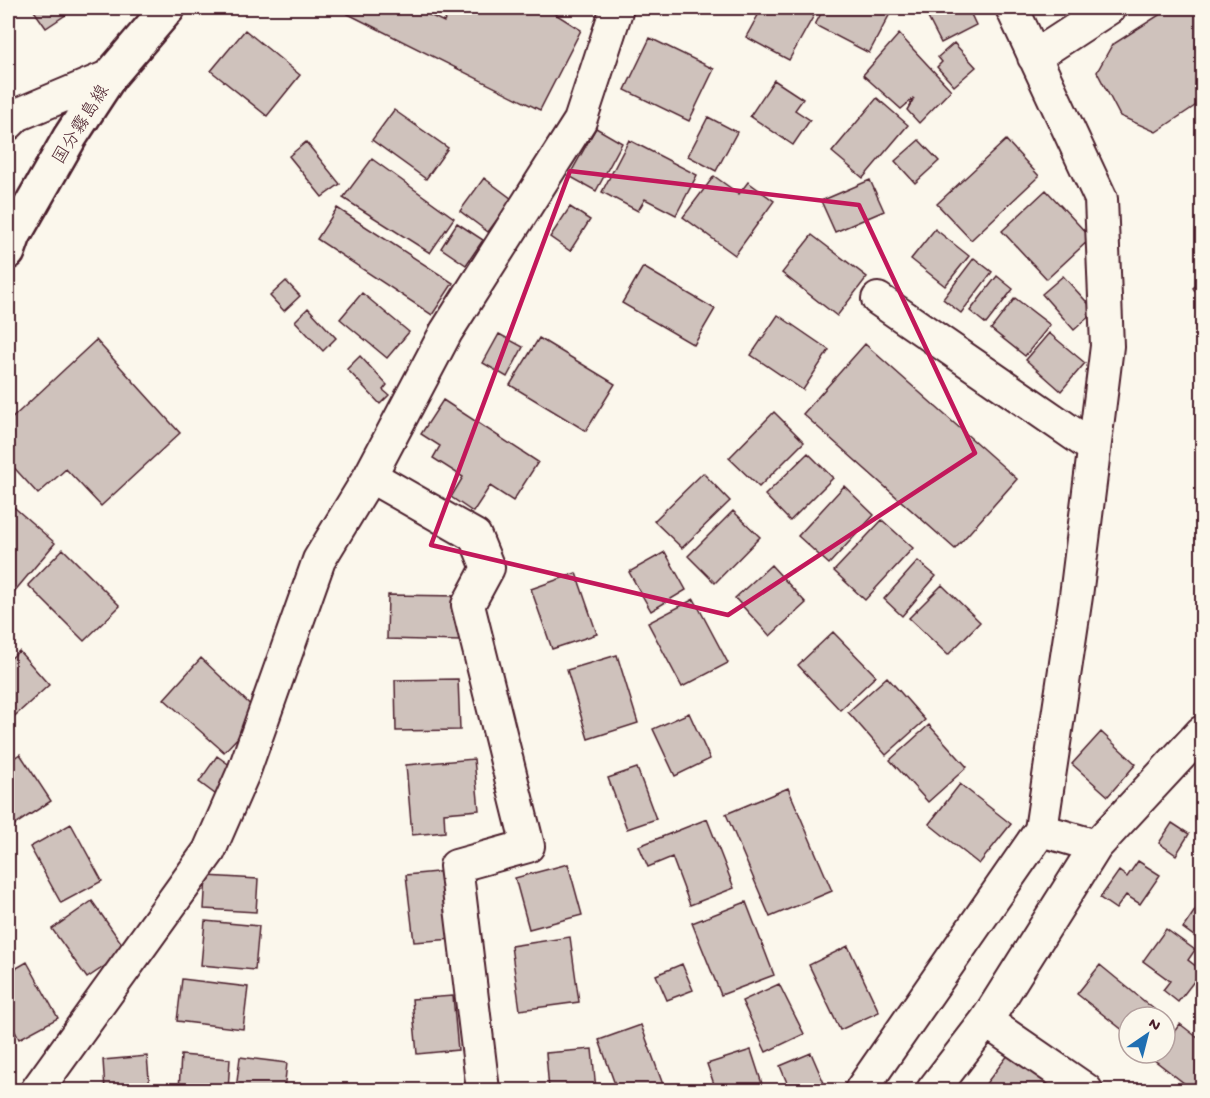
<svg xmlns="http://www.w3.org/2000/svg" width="1210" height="1098" viewBox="0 0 1210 1098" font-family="'Gochi Hand','Klee One',sans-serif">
<rect width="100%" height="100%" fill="#fbf7ec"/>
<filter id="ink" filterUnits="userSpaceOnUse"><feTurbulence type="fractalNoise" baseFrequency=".0167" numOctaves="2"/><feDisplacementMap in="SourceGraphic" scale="12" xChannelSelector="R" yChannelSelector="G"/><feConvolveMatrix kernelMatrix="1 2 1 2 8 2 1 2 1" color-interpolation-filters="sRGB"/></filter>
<g filter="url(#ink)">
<path fill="#cfc2bc" stroke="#4a1f2b" stroke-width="1.5" d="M32 8H76L46 28Z
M336 8H415L444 22 451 8H546L581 30 540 110Z
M762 8H818L789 60 746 37Z
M824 8H893L869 53 815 25Z
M923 8H968L976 25 941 43Z
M1170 8H1202V111L1198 104 1156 132 1120 116 1097 72 1112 45Z
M245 30 300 75 267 116 211 71Z
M899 34 951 90 919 123 907 110 914 98 901 109 863 75Z
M650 38 714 69 689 121 625 90Z
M954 43 976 67 954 86 937 67 942 62 938 57Z
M774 80 803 99 795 110 810 120 793 145 750 116Z
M877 98 908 125 863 178 832 152Z
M394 110 448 148 426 179 372 140Z
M708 117 737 132 716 171 688 156Z
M596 128 622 143 596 191 569 176Z
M629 140 697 175 676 215 645 199 638 211 602 192Z
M919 140 939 161 915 183 895 161Z
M1006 140 1039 176 971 240 937 204Z
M306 142 340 184 322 197 289 156Z
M372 159 454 218 430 253 343 198Z
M714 176 739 194 748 182 774 201 735 255 683 217Z
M484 178 512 199 488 232 460 211Z
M870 180 884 211 835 232 821 201Z
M1046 190 1091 238 1047 279 1002 231Z
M570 207 590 220 570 251 550 237Z
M337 208 453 283 432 315 317 239Z
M457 223 483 240 466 265 441 248Z
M935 229 969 256 945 286 911 259Z
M812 235 867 277 837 316 782 273Z
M974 258 992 272 961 313 943 299Z
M643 267 715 309 694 345 622 303Z
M997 276 1013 289 986 324 970 311Z
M1063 276 1095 311 1074 330 1042 294Z
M286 281 300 296 284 311 270 296Z
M1202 281V301L1193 288Z
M362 293 409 332 387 358 340 319Z
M1015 298 1050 325 1025 356 991 329Z
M308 308 336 338 323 351 295 321Z
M778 315 829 350 803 390 751 355Z
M1049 333 1085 363 1061 391 1026 360Z
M499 334 523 347 507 377 483 363Z
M539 338 615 384 586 431 510 385Z
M96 340 180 433 101 506 66 469 38 494 8 461V422Z
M865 344 1017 479 955 549 803 414Z
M360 356 387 385 383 390 389 395 380 404 347 369Z
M443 400 538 462 513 501 490 486 473 512 451 497 463 477 433 458 440 446 421 434Z
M774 412 804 442 759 487 729 458Z
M808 453 833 478 790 521 765 495Z
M703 473 730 501 682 548 654 521Z
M844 486 874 515 829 564 798 536Z
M8 502 55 543 8 599Z
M733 511 760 537 715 583 688 556Z
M882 520 913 548 865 600 834 571Z
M63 549 120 606 84 641 28 585Z
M665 552 686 590 651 611 629 572Z
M918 561 936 576 902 616 884 599Z
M771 565 806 603 770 636 735 598Z
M576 573 597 634 552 649 531 589Z
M942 585 980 622 948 655 909 618Z
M388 595 461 596 460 641 387 639Z
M694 599 728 663 682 687 648 623Z
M833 632 876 676 840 710 798 665Z
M19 651 49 685 9 721 8 661Z
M617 655 638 723 588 739 567 670Z
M201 658 260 714 224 752 164 699Z
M887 677 925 720 886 755 848 712Z
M458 679 460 730 396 731 395 680Z
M689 713 710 759 675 776 653 729Z
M929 725 967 767 928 802 890 760Z
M1101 732 1136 764 1108 796 1072 764Z
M20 754 51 801 8 829V762Z
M217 756 238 771 219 797 199 782Z
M474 759 479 810 444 813 445 832 412 835 406 765Z
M637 768 656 819 627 829 608 778Z
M960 784 1011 824 979 864 929 824Z
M788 788 832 891 770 917 726 814Z
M707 819 734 888 690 905 672 857 648 867 639 846Z
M1172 823 1189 834 1176 855 1159 843Z
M71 824 102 881 61 903 30 847Z
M1138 861 1160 875 1140 904 1126 895 1116 909 1100 898 1119 871 1127 877Z
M568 864 582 915 529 929 515 878Z
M447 871 453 939 414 942 406 875Z
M206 876 258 879 256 912 204 909Z
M1202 900V942L1183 928Z
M92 901 127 951 87 978 52 929Z
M746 902 774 975 721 995 692 923Z
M205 921 259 926 255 970 201 965Z
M1166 929 1195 950 1188 960 1202 971 1178 1002 1163 990 1170 981 1143 961Z
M570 937 579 1002 520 1010 511 946Z
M848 946 879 1012 840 1030 809 965Z
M27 962 58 1018 19 1039 8 1018V973Z
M682 964 693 990 667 1000 656 975Z
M1100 965 1155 1010 1149 1017H1129V1035L1077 994Z
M182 979 248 987 243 1029 177 1021Z
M779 984 804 1034 766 1052 742 1001Z
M453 996 458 1050 417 1054 412 999Z
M1180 1024 1202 1041V1090H1193L1153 1059 1157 1053H1165V1043Z
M641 1025 665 1090H617L599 1040Z
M592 1049 596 1090H549L546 1053Z
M751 1050 764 1090H716L707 1064Z
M1012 1050 1063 1090H981Z
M811 1053 827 1090H790L780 1066Z
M181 1055 230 1059 228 1090H179Z
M147 1056 150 1090H105L103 1060Z
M240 1057 287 1063 284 1090H236Z"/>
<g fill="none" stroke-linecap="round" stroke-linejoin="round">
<defs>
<path id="minor" d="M1034 57 1109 8
M8 124 17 115 110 76
M878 299 1094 448
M370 476 475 536 488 568 468 605 528 846 456 866 483 1090
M1041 830 1096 846 1202 732
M986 1021 1086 1090
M37 1090 209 851 244 771 319 560 370 476 446 332 580 121 617 8
M861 1090 1041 830 1076 596 1107 346 1101 199 1012 8
M933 1090 986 1021 1096 846"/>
<path id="primary" d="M8 252 14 235 70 137 110 76 168 8"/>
</defs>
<use href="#minor" stroke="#4a1f2b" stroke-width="36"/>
<use href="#primary" stroke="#4a1f2b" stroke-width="38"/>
<use href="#minor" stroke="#fbf7ec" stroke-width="32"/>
<use href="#primary" stroke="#fbf7ec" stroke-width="33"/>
</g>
</g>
<path fill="none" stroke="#c2185b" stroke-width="4.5" stroke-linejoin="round" d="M570 171 859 205 975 453 728 615 431 545Z"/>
<g text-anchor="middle" stroke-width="5" stroke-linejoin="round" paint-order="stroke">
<g font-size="18" fill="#4a1f2b" stroke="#fbf7ec">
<text transform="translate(80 124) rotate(-58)" y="6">国分霧島線</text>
</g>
</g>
<rect width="1210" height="1098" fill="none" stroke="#fbf7ec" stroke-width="30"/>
<rect x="15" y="15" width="1180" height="1068" fill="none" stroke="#4a1f2b" stroke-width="2" filter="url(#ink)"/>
<g transform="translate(1147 1035) rotate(35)"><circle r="28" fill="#fbf7ec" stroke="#b4a19f" stroke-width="1.5"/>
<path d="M0-4.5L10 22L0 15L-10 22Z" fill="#1f6fb2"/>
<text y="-9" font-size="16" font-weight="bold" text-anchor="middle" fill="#4a1f2b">N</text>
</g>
</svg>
